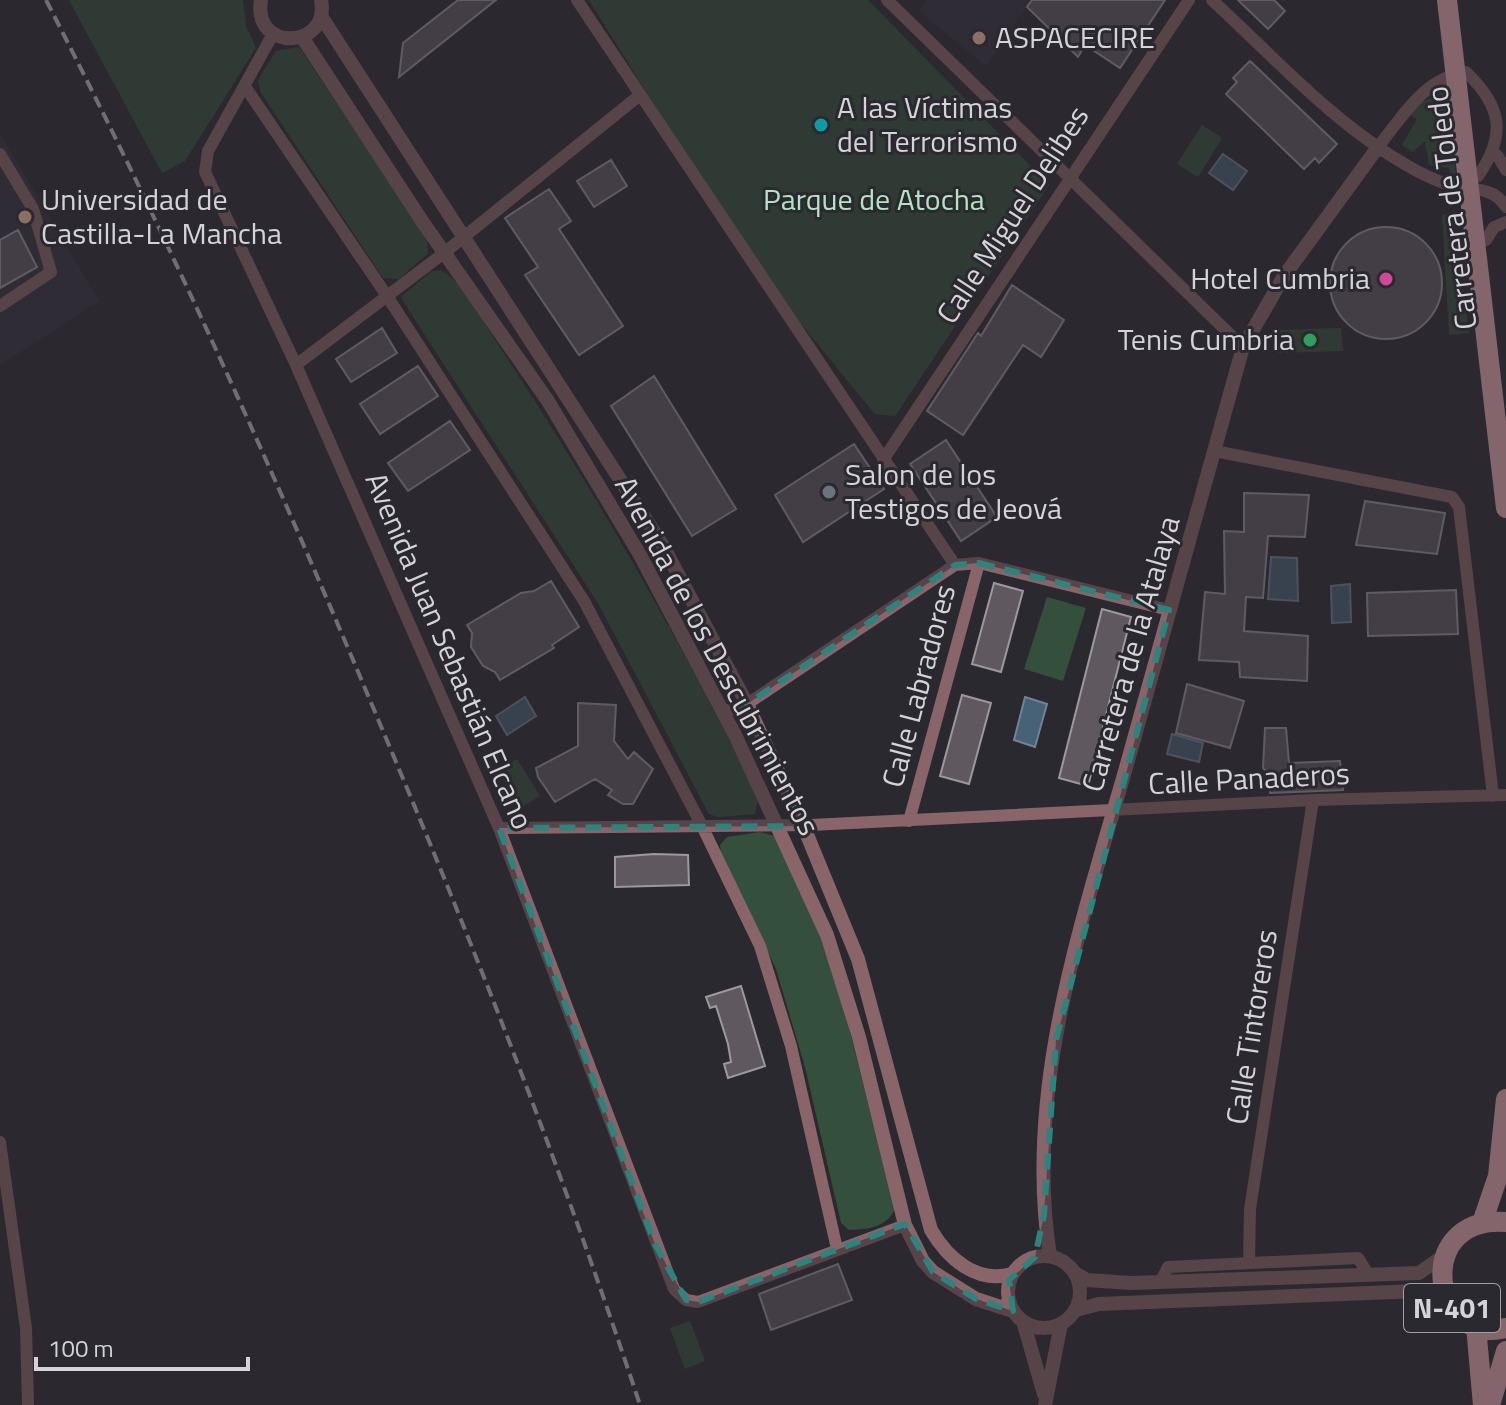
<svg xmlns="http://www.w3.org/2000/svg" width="1506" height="1405" viewBox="0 0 1506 1405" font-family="'Titillium Web',sans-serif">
<rect width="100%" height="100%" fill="#2b2930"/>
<path fill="#35303d" d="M926 0H1031L986 66 919 11Z
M0 133 99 301 0 365Z"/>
<path fill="#354f3d" d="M69 0H243L246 26 256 48 185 161 162 173Z
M589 0H868L1049 185 895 416 875 414 756 269Z
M299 47 427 239 428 253 399 279 383 278 260 91 258 80 276 51Z
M1447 90 1456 175 1451 176 1449 168 1429 165 1425 141 1413 152 1402 145 1417 119 1409 114 1422 102Z
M1202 125 1222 138 1198 177 1177 164Z
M1453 212 1469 333 1449 335 1442 215Z
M440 270C461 278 486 326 499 346 593 488 673 629 750 780L758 799 755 814 718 817 709 814 598 603 403 301 402 296 432 271Z
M1341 328 1343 351 1278 353 1277 330Z
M1047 597 1086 608 1063 681 1024 669Z
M517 759 540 796 520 808 498 771Z
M760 832 775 836 818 930 845 1012 895 1209C886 1228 868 1229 849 1230L841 1223 805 1067 776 969 721 853 720 845 727 837Z
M690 1321 705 1361 685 1369 670 1328Z"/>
<path fill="#476176" stroke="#728393" stroke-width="2" d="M1223 154 1247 171 1233 190 1209 173Z
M1271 557 1297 558 1298 601 1268 599Z
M1350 584 1351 622 1332 623 1331 586Z
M525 697 536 716 507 735 496 716Z
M1025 697 1047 704 1035 747 1014 740Z
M1172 734 1203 743 1199 762 1167 754Z"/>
<path fill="#5f585f" stroke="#9e979f" stroke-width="2" d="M458 0H496L399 77 403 43Z
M1032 0H1165L1120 68 1085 45 1078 57 1027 7Z
M1238 0H1274L1285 11 1268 29Z
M1250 61 1337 144 1319 163 1315 158 1304 169 1226 94 1237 82 1233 78Z
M611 160 627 186 594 207 577 181Z
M549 189 571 221 559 229 623 326 579 355 525 275 538 267 505 218Z
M1330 283a56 56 0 1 1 112 0a56 56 0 1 1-112 0Z
M18 230 37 267 0 288V240Z
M1012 285 1064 320 1041 357 1023 345 963 435 927 411 978 333 981 336Z
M382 328 397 353 351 382 336 359Z
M418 366 438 396 380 434 360 404Z
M654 376 736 509 692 536 611 406Z
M450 421 470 450 408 491 388 463Z
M946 440 997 517 961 541 910 464Z
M854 444 884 489 803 542 775 495Z
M1244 493 1309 495 1305 537 1268 536 1263 598 1246 597 1244 631 1308 636 1307 681 1240 677 1239 662 1199 660 1205 592 1225 594 1224 531 1244 532Z
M1365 501 1445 513 1437 554 1356 545Z
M551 581 579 627 552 645 554 648 500 680 495 672 483 666 471 647 472 633 467 625 521 593 534 591Z
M994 583 1023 591 1001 672 972 664Z
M1456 590 1458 634 1368 636 1367 593Z
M1102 609 1131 617 1088 786 1059 778Z
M1187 684 1244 701 1230 748 1176 733Z
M962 695 991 703 969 784 940 776Z
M578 703 616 705 614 741 628 759 634 752 653 769 633 804H623L608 795 612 790 595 779 555 802 538 777 536 768 578 746Z
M1265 728H1286L1289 763 1340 761 1343 790 1270 793 1268 774 1263 768Z
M654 854 688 855 689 885 615 887V857Z
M741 986 765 1066 728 1078 724 1064 731 1062 728 1044 716 1006 710 1008 706 997Z
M838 1264 852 1300 771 1330 759 1294Z"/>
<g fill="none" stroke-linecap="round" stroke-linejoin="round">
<path stroke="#896468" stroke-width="12" d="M577 0 955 565 979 563 1169 610
M887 0 1243 347
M1212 0C1274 57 1334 124 1408 166 1420 173 1434 180 1447 184 1470 192 1492 184 1506 207
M273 34 208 151 205 172 296 365 499 828 674 1289 686 1300 698 1302 905 1225
M246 88 387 296 584 601 701 824 760 946 791 1046 837 1249
M1378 147C1403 116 1424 78 1466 72 1503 107 1506 136 1478 176
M0 154 33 209 51 272 0 306
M1497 155 1506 170
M1486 240 1494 227 1506 222
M296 365 444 253 640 95
M1214 451 1452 497 1459 507 1493 796
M883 460 1189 0
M723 712 747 704 955 565
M909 821 979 563
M499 828 811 825 1313 800 1506 795
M0 1142 26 1328 28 1405
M1249 1263 1250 1209 1313 800
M1161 1281 1168 1267 1358 1258 1368 1274"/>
<path stroke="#896468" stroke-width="14" d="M261 0C252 53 331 49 321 0
M321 16 663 546 747 704 803 825 858 959 931 1230C948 1259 977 1284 1012 1274
M302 37 422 221 548 401 640 555 736 737 827 935 859 1037 905 1225 923 1261 933 1272 976 1299 1013 1311
M1008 1292a36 36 0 1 1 72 0a36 36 0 1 1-72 0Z
M1050 1256C1023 1087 1084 917 1129 757 1167 620 1205 484 1243 347L1284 276 1378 147
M1075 1273 1087 1280 1131 1283 1419 1273 1445 1255
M1076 1310 1099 1304 1443 1290
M1023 1321 1044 1394
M1045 1405 1061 1324"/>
<path stroke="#f0aeb5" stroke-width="20" d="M1447 0 1506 508
M1506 1222C1412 1215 1431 1347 1506 1328
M1482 1223 1498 1176 1506 1099
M1476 1326 1483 1405
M1490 1405 1506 1351"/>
<path stroke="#c2c0c5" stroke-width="4" stroke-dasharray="12 6" stroke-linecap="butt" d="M46 0C168 237 277 478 380 724 475 948 564 1175 640 1405"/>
</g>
<path d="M0 0H1506V1405H0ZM979 563 1169 610 1056 1040 1044 1215 1035 1257 1009 1280 1013 1311 976 1299 933 1272 905 1224 698 1302 686 1300 655 1244 499 828 803 826 747 704 955 565Z" fill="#2b2930" fill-opacity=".55" fill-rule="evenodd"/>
<path fill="none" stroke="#2d847e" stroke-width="6" stroke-dasharray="16 10" stroke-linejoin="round" d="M979 563 1169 610 1056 1040 1044 1215 1035 1257 1009 1280 1013 1311 976 1299 933 1272 905 1224 698 1302 686 1300 655 1244 499 828 803 826 747 704 955 565Z"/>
<g fill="#8d6e63" stroke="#2b2930" stroke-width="3">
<circle cx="979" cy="38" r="8"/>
<circle cx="25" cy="217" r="8"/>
</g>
<circle fill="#0f9aa8" stroke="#2b2930" stroke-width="3" cx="821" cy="125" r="8"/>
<circle fill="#d1479c" stroke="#2b2930" stroke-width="3" cx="1386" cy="279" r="8"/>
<circle fill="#2e9e5b" stroke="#2b2930" stroke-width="3" cx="1310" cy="340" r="8"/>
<circle fill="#6b7280" stroke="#2b2930" stroke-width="3" cx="829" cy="492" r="8"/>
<g text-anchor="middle" stroke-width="6" stroke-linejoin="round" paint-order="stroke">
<rect fill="#2b2930" stroke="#a2a0a6" stroke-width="2" x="1404" y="1284" width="96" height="48" rx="6"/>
<g font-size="28" font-weight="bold" fill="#d5d3d8">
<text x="1452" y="1318">N-401</text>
</g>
<g font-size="30" fill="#d5d3d8" stroke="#2b2930" text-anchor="start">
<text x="995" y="48">ASPACECIRE</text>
<text x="837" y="118">A las Víctimas<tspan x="837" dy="34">del Terrorismo</tspan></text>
<text x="41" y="210">Universidad de<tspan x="41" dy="34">Castilla-La Mancha</tspan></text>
<text x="1370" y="289" text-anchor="end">Hotel Cumbria</text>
<text x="1294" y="350" text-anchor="end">Tenis Cumbria</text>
<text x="845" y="485">Salon de los<tspan x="845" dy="34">Testigos de Jeová</tspan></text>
</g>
<g font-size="30" fill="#b0e5bf" stroke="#2b2930">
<text x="874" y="210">Parque de Atocha</text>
</g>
<g font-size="30" fill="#d5d3d8" stroke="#2b2930">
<text transform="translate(1452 208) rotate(-97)" y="10">Carretera de Toledo</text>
<text transform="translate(1013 215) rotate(-57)" y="10">Calle Miguel Delibes</text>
<text transform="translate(449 651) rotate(67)" y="10">Avenida Juan Sebastián Elcano</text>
<text transform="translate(1131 654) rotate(-74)" y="10">Carretera de la Atalaya</text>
<text transform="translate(717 656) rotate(62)" y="10">Avenida de los Descubrimientos</text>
<text transform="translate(919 686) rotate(-75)" y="10">Calle Labradores</text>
<text transform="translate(1249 779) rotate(-3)" y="10">Calle Panaderos</text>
<text transform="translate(1252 1027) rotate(-81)" y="10">Calle Tintoreros</text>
</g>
</g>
<path d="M36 1357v12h212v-12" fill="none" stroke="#d5d3d8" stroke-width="4"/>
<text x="48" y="1357" font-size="24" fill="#d5d3d8" stroke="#2b2930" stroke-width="6" paint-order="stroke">100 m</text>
</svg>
